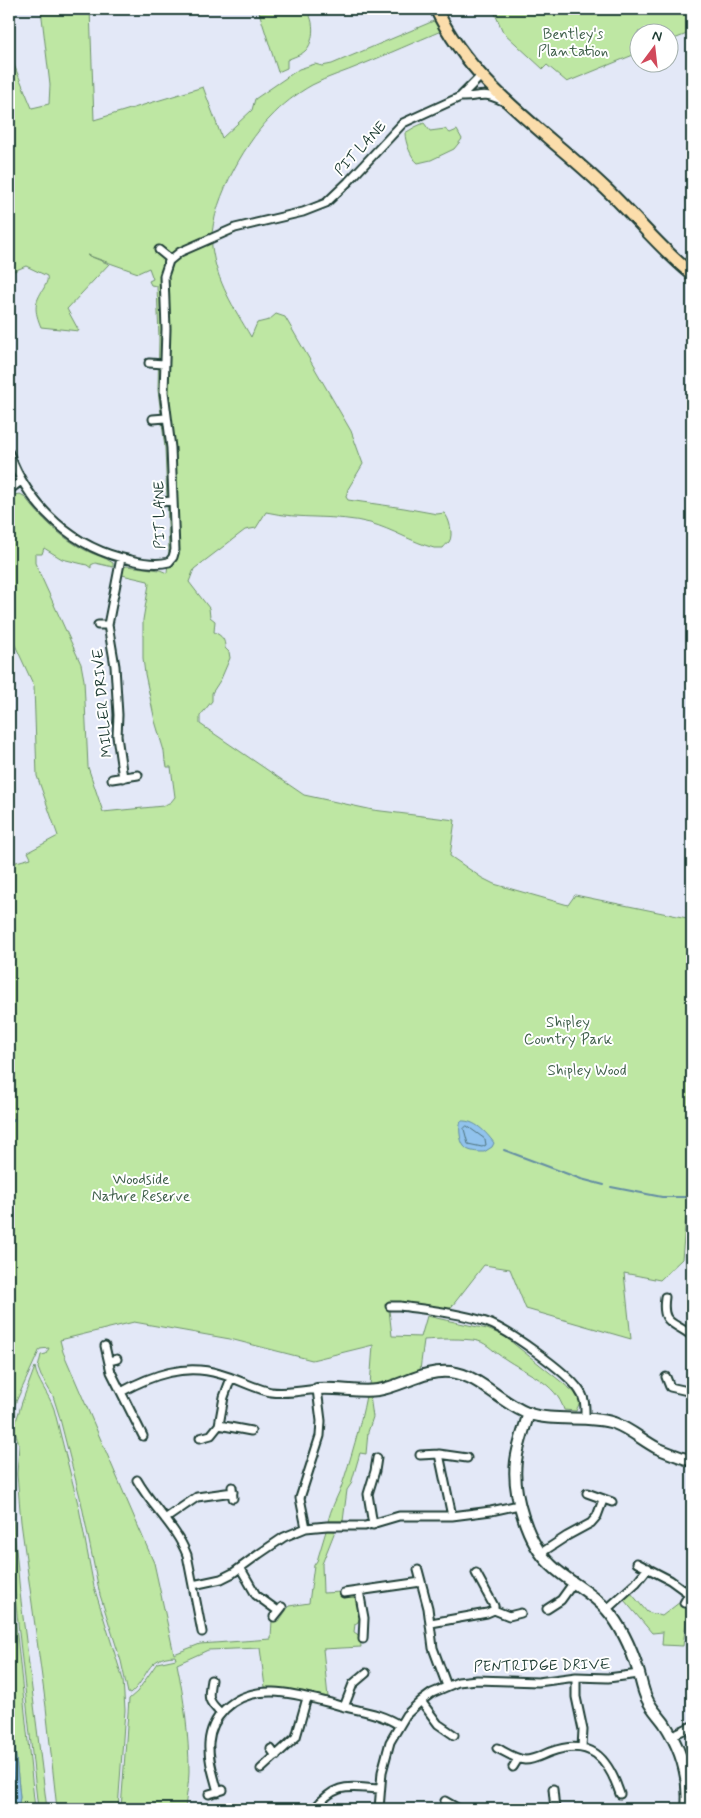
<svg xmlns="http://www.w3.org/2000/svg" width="701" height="1818" viewBox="0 0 701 1818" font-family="Mynerve,sans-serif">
<rect width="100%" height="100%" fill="#e3e8f7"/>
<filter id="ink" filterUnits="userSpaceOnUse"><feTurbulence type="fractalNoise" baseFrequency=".02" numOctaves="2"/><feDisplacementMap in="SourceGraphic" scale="10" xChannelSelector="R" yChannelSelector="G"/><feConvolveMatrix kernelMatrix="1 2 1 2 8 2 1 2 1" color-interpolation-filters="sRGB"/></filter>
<g filter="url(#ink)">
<path fill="#bee7a3" stroke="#6e926c" d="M41 9H90L94 120 203 87 222 138 252 110 255 99 299 69 315 64 322 66 332 64 436 20 441 31C415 42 388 54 361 65 345 72 327 77 312 85 296 94 282 105 270 118 243 145 208 209 212 247 217 283 233 306 251 337L257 323 269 320 276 314 285 317 351 431 363 464 348 489 346 497 348 500 404 508 437 514 444 513C449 517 454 535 449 542 447 544 445 545 443 548H434C412 542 392 529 370 523 336 514 300 520 266 512L256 528 245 530 194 569 189 582 209 608 210 617 215 621 214 632C222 636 225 639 225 648L229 652 230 658 221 679 212 693V701L200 716V724L304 795 373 810 455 820 450 856 482 878 494 884 568 905 575 895 692 919V1204L687 1205 682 1259 660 1280 624 1273 631 1339 526 1309 510 1269 484 1265 449 1310 388 1301 392 1336 421 1337 427 1316 487 1329 504 1336 574 1392 580 1402 576 1411 564 1410C556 1382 525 1373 504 1358 496 1354 487 1343 478 1341 465 1338 438 1339 424 1340L420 1370 384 1384 370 1386 373 1345 312 1360 230 1339 134 1322 60 1340 63 1352 154 1563 174 1654 200 1644 271 1639 272 1620 274 1619 279 1621 289 1606 309 1603 314 1565 317 1561 326 1531H335L322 1564 323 1593 342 1592 343 1597 353 1596 357 1598 361 1614 358 1622 355 1624 354 1632 360 1636 361 1647 323 1649 328 1697 278 1688 265 1687 260 1648 208 1650 177 1664C184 1698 189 1736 189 1771 189 1784 186 1797 185 1809H121L129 1699 137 1692 157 1663 176 1659 175 1656C145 1657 149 1678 130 1694L128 1693 121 1661 100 1595 81 1501 59 1415 53 1396 41 1376 38 1368 41 1355 46 1354 49 1348 40 1349 9 1417V864L31 858 28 852 58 836 37 776 34 686 9 632V500L13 495 20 494 24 496C41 518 60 537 85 550 94 555 105 557 113 563V567L95 563 91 565V568L87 565 62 559 44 548 42 554H35V563L81 664 84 680 88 767 103 812 163 806 171 802 175 797 171 767H167L166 761H165L164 751 155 721 145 674 143 658V620L149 584 148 581 122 575 124 567 127 566 160 570 167 573 169 550 165 448 158 390 159 338 157 286 151 285 149 281 153 279 149 268 138 273 87 255 109 264 67 309 79 331 41 327C34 310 34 303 44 288 46 283 48 281 47 276L26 266 9 273V46L14 65 32 108 49 104 50 85Z
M258 9H273L275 11C282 9 295 6 303 9 316 14 315 43 305 51 301 55 293 57 287 60V68L278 72Z
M493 9H692V32L669 41 668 32H638V53L567 82 547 65 543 69 503 32Z
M424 123 430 131 445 129 450 133 457 130 462 139 454 149 431 160 418 163C411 158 405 142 405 133L415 127Z
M35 1367C37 1381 49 1394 54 1409L79 1508 94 1587 123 1680 125 1710 118 1809H57L46 1707 21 1522 17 1474 19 1445 14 1428 22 1402Z
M366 1396H370L373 1417 368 1432 366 1454 360 1453 351 1484 347 1490 343 1521H328C331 1509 336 1499 341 1488 351 1458 360 1427 366 1396Z
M9 1472 20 1593 47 1809H38L9 1539Z
M9 1558 35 1809H18L20 1797 9 1691Z
M631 1593 647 1612 662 1616 680 1602 688 1606 683 1646 662 1645 663 1632 652 1633 624 1600Z"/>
<path fill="#91c3ed" stroke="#638da3" d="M461 1121C475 1120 486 1132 494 1143L492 1147 484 1152C479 1152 472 1152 467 1149 460 1145 458 1128 461 1121Z
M9 1691 20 1797 18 1809H9Z"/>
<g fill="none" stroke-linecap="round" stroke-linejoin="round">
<path stroke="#4d737e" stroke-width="1" d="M467 1126 485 1139 486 1145 482 1147 468 1144 464 1129Z
M9 1735 15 1797 14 1809"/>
<path stroke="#638da3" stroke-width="2" d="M9 1125 14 1119
M504 1150 581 1179 604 1185
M611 1187 662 1197H692"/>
<defs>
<path id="street" d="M460 97C481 98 480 90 503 101
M159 250 170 259
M149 363 164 364
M153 419 166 418
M9 453C29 507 74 549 131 560 143 563 157 565 169 562L173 557 175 550 171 448 164 392 166 329 164 276 169 261 180 252 235 228 303 212 326 203 348 182 403 123 460 97 481 76
M9 490 21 481
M159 502 173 501
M121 558 108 625 115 666 118 715 117 736 123 778
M98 625H108
M112 779 138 775
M665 1297C661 1326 674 1321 692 1336
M390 1306H400C428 1310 459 1313 486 1322 507 1329 567 1372 579 1390 586 1399 585 1408 585 1419
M105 1346 111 1372 143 1436
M109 1361 117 1359
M666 1377 670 1387 692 1392
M121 1392C152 1375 185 1363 220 1374 238 1379 253 1388 271 1392 287 1394 302 1391 317 1389L321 1421 320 1436 300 1498 306 1528
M219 1425 251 1431
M200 1438 211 1435 219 1425 224 1397 231 1378
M439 1454 452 1516
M420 1455 439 1454 467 1458
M137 1480C152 1507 176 1526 187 1555L202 1632
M232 1487 233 1498
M587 1493 612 1502
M165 1519 197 1497 233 1492
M373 1525 368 1494 375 1471 377 1458
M541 1553 567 1536 591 1523 597 1516 603 1500
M637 1563 670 1580 692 1596
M241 1569 256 1595 278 1611
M418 1570 428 1608 433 1648 447 1686
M193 1585 221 1579 233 1573 259 1554 284 1537 306 1528 327 1526H365L399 1516H452L491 1511 519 1505
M359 1591 364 1618 363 1639
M344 1593 421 1582
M684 1603 689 1594
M547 1609 561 1600 574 1582
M607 1609 636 1583 648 1568
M494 1610 509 1616 521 1613
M274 1617 282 1607
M431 1623 487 1613 494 1610V1606L476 1573
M576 1677V1697L583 1730 582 1747
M211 1680C208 1697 207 1701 221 1713
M421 1701 438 1724 454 1735
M344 1707 353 1684 366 1673
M671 1736 692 1726
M497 1748C505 1752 515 1759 525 1760 534 1760 542 1755 550 1752 591 1737 608 1758 620 1794
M271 1749 276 1756
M513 1767 518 1759
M261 1769 296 1737 307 1698
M553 1789 555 1809
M218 1792C214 1776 208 1760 209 1743 210 1730 216 1718 225 1709 255 1680 299 1695 334 1704 357 1711 379 1712 399 1725
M209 1794 223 1790
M445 1801 459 1809
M314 1809C337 1782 347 1787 380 1789
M379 1809 382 1772 390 1742 406 1715 421 1701 432 1693 458 1682 477 1680 538 1682 576 1677 608 1678 639 1674"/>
<path id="secondary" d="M317 1389C338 1387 358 1393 378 1390 403 1386 424 1369 451 1372 481 1376 499 1402 527 1413 555 1423 586 1414 614 1423 630 1429 642 1440 657 1448 668 1453 680 1457 692 1461
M529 1413C524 1429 518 1445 516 1461 512 1493 527 1543 551 1565 568 1582 591 1591 607 1610 622 1627 631 1648 638 1670 641 1679 642 1689 647 1699 651 1708 658 1715 664 1723 681 1749 690 1779 687 1809"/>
<path id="primary" d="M436 9C473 87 545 130 605 188 635 216 660 249 692 274"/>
</defs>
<use href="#street" stroke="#1f3d34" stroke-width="11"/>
<use href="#secondary" stroke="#1f3d34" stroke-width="14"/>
<use href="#primary" stroke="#1f3d34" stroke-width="15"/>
<use href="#street" stroke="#fff" stroke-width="7"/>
<use href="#secondary" stroke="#fff" stroke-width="10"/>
<use href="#primary" stroke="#fbddab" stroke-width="11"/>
</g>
</g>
<g text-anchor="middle" stroke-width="4" stroke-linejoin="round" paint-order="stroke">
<g font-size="15" fill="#3f5f4a" stroke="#fff">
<text x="573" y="39">Bentley's<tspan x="573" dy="17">Plantation</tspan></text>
<text x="568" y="1027">Shipley<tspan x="568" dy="17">Country Park</tspan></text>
<text x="587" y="1075">Shipley Wood</text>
<text x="141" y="1184">Woodside<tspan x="141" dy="17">Nature Reserve</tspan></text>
</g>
<g font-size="15" fill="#1f3d34" stroke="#fff">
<text transform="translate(360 148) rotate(-47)" y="5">PIT LANE</text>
<text transform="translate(159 515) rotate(-91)" y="5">PIT LANE</text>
<text transform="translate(102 703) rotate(-95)" y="5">MILLER DRIVE</text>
<text transform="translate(542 1665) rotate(-1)" y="5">PENTRIDGE DRIVE</text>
</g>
</g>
<rect width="701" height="1818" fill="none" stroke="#fff" stroke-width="30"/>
<rect x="15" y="15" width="671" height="1788" fill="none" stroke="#1f3d34" stroke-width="2" filter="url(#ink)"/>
<g transform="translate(654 48) rotate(15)"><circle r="24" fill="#ffffff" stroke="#a5b1ae"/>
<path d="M0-4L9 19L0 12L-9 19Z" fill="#d1495b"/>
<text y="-8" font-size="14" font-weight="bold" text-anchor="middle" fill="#1f3d34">N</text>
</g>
</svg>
